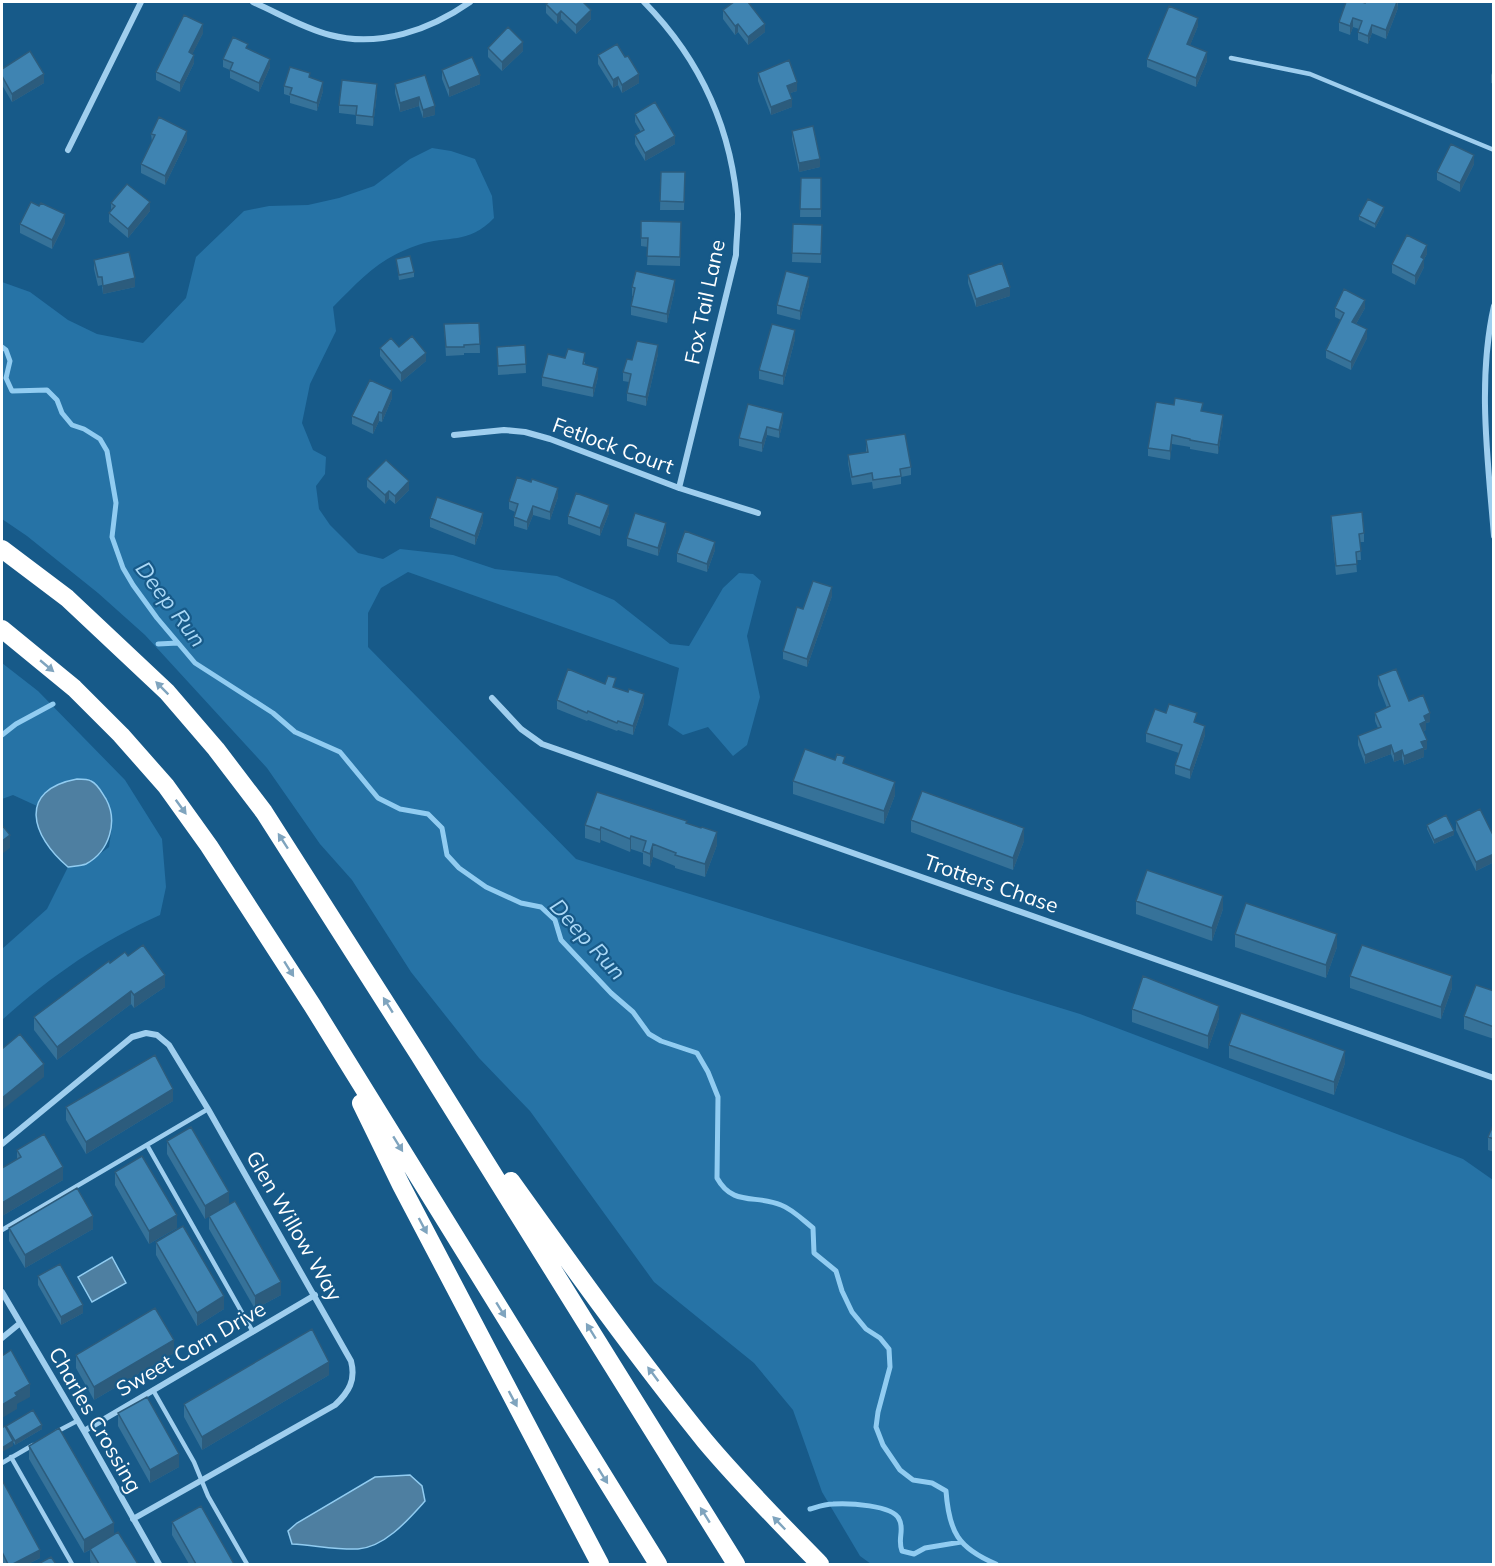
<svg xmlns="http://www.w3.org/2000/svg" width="1495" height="1566" viewBox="0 0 1495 1566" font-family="Mulish,sans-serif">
<rect width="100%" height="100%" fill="#175a89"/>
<path fill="#2673a6" d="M432 148 451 151 475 159 492 196 494 218C468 245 448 235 418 245 379 258 361 279 333 307L336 331 310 384 302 423 313 450 326 457 325 474 316 486 319 509 330 525 358 553 383 559 400 549 418 551 453 555 495 569 557 576 614 600 670 644 689 646 723 588 739 573 753 574 761 581 747 636 760 697 747 745 733 756 708 727 683 735 668 725 679 668 408 572 381 588 368 613V647L576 859 1080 1014 1463 1159 1493 1180V1564H871L860 1556 822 1492 793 1410 754 1363 654 1282 530 1111 479 1058 411 972 352 880 320 844 267 768 145 635 98 593 27 536 2 519V282L30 292 68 320 97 334 143 343 186 298 196 257 244 211 269 206 308 205 339 198 374 186 410 159Z
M2 663 38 691 125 780 162 839 166 887 160 915C101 941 50 977 2 1020V949L47 909 68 867 85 865 109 847 112 826 44 793 37 806 13 795 2 799Z"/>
<path fill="#4e7fa1" stroke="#91ccf1" stroke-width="1.5" d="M77 779C81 779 88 779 91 781 98 784 102 793 106 799 118 821 110 851 86 864 81 866 74 866 68 867 31 836 17 790 77 779Z
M112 1257 126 1283 92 1302 78 1277Z
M410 1475 422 1486 425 1501C408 1520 385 1547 358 1549 337 1550 313 1545 292 1544L288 1531 297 1523 375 1477Z"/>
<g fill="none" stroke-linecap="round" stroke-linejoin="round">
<path stroke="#91ccf1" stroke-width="5" d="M2 347 6 350 10 361 6 378 12 391 47 390 57 400 62 413 72 425 84 429 100 439 107 451 116 503 112 537 123 568 133 585 157 618 195 663 273 713 295 732 340 752 378 798 400 809 428 814 442 828 447 855 459 868 486 887 521 903 541 907 555 920 561 940 611 993 633 1012 649 1034 661 1041 697 1053 708 1072 718 1097 717 1178C733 1207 756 1194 781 1205 792 1209 803 1220 813 1228L814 1253 836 1271 842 1291 852 1312 866 1329 880 1338 889 1349 890 1367 878 1412 876 1427 883 1445 900 1470 913 1480 932 1483 946 1491C949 1532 958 1548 996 1564
M158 644 178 643
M2 735 16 724 53 704
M810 1509C817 1507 825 1504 833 1504 848 1503 893 1505 899 1519 905 1529 897 1539 902 1551L914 1554 925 1548 961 1542"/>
<path stroke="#9fceee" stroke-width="4.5" d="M1231 58 1310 74 1494 150
M147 1145 253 1332
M2 1230 208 1109
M153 1390 194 1462 208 1496 247 1564
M56 1432 77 1421
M11 1457 72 1564
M2 1463 33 1445"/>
<path stroke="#9fceee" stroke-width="6" d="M253 2C278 13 303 28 330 35 379 48 430 30 470 2
M644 2C702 61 733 130 738 214 738 228 736 242 736 255L679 488
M68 150 141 2
M1494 306C1477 381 1488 461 1494 536
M454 435 504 430 525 432 550 439 679 488 758 513
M492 698 521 729 542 744 1494 1078
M2 1144 132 1037 146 1033 157 1035 169 1045 208 1109 351 1361C356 1380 349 1392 335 1405L133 1519
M2 1292 84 1431 159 1564
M2 1338 19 1324
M84 1431 315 1295"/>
<path stroke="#fff" stroke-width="18" d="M2 549 67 598 167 692 216 749 264 812 419 1055 736 1564
M2 629 74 688 121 735 166 786 209 846 312 1005 658 1564
M361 1103 401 1185 600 1564
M511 1181C574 1269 637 1357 705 1441 741 1484 781 1524 820 1564"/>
</g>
<path fill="#367299" d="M1398 2V8L1386 39 1372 33 1368 44 1358 40V32L1359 29 1353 27 1350 35 1339 31V22L1365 3Z
M546 4 591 19 576 34 561 19 557 24 546 13Z
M723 10 765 32 748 45 738 32 735 35 723 19Z
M1198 26 1190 45 1207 61 1196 87 1147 67V59Z
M203 33 192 54 194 63 180 92 156 80V72Z
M488 48 523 51 502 71 488 57Z
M248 49 270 67 259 92 230 78V70L223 67V59Z
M598 55 639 83 622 93 618 85 613 88 598 64Z
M2 69 44 83 12 102 2 85Z
M1494 69V84L1491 83V75Z
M442 70 480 84 449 97 442 79Z
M758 73 797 91 790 93 792 107 771 115 758 81Z
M425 75 435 115 423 118 419 106 400 112 395 93V84Z
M310 78 323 91 317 111 290 103V96L284 94V86Z
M377 93 373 126 356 124V115L339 113V105Z
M635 114 675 144 645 161 635 144V135L641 132 635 122Z
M792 131 820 167 799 172 792 139Z
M151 134 187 140 165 185 141 173V164L152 142Z
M1474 164 1460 192 1437 180V172Z
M661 172H685L684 210H660Z
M801 178H821V217H800Z
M111 203 150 211 128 238 109 222V213L111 210Z
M39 206 65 223 52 249 20 233V224Z
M1384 211 1375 228 1359 220V216Z
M641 221 681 222 680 266 647 265 648 247 641 246Z
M793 224 822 225 821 263 792 262Z
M1427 254 1424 259V267L1415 285 1392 273V264Z
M396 259 414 272V277L399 280Z
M94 260 135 287 103 294 102 285 98 286 94 269Z
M968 275 1010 296 976 307 968 283Z
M809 285 800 320 777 314V305Z
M632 287 675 289 667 323 631 315V306L634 296H632Z
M1335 308H1365L1356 324 1367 338 1351 370 1326 358V350L1341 320 1335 317Z
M479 323 480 353H464V355L446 356 444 324Z
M795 339 783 385 759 379V370Z
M525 345 526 373 498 375 497 347Z
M399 347 426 361 401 382 380 356V348Z
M658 354 646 406 627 401V393L629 382 623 381V372L632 360Z
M565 358 585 362V365L598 377 593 397 542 386V377Z
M392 398 382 422 379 421 373 434 352 424V416Z
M748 404 783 421 779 438 767 435 762 452 739 446V438Z
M1203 411 1223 423 1218 454 1190 449V447L1172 444 1170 460 1148 456V448Z
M866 440 911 467V475L901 477V484L873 489 872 482 852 485 848 463V455L866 452Z
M367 479 409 490 395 504 389 499 385 504 367 487Z
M558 497 550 520 533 515 527 530 514 526V517L515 512 509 509V501Z
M609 513 600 536 568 524V516Z
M1331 516 1364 533V542H1360L1361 560H1356L1357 572 1336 575 1331 524Z
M430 518 483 522 475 545 430 527Z
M666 532 658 556 627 546V538Z
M715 550 707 572 677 562V553Z
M832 596 807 667 783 659V651L803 609Z
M1378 676 1409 701 1430 722 1426 723V730L1423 731 1427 749 1424 750V757L1404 765 1402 759 1394 762 1391 754 1365 764 1358 745V736L1378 728 1375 721V713L1387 708 1378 685Z
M605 684 616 688 644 703 633 735 618 730 617 731 588 720 587 721 557 709V700Z
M1197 722 1196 723 1205 735 1190 779 1175 774V765L1179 753 1146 742V733Z
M845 764 895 795 884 824 793 794V781Z
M911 820 1024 841 1013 870 911 832Z
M1456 821 1494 837V862L1476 871 1456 830Z
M687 823 717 845 705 877 675 868V866L653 857 650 867 643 864V853L631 849 630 852 601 840 600 843 585 838V825Z
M1427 825 1454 835 1434 844 1427 829Z
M1136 901 1223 909 1212 941 1136 914Z
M1235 934 1337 947 1326 978 1235 947Z
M128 956 165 987 134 1008 131 1004 57 1060 34 1030V1017L110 963Z
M1350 976 1452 988 1441 1019 1350 988Z
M1494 991V1039L1464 1029V1016Z
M1132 1009 1219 1018 1208 1049 1132 1022Z
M1229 1045 1345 1063 1334 1095 1229 1058Z
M173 1101 86 1154 66 1120V1107Z
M1494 1123V1152L1488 1150V1137Z
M167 1141 229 1205 281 1295 255 1309 209 1229V1216L205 1219 167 1154Z
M17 1150 63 1180 2 1216V1168L17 1159Z
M115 1172 177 1228 149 1244 115 1185Z
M9 1228 93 1229 25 1268 9 1241Z
M156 1242 224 1309 197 1326 156 1255Z
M38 1276 83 1313 61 1325 38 1285Z
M174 1353 94 1400 76 1368V1355Z
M329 1375 202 1450 184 1417V1404Z
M118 1413 179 1467 150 1483 118 1426Z
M6 1426 42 1429 15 1445 13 1442V1446L6 1430Z
M29 1446 114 1534 138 1564H91L90 1561V1550L84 1553 29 1459Z
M2 1480 40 1558 28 1564H4L2 1561Z
M172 1522 234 1564H189L172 1535Z"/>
<path fill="#2c5c7d" d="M1397 2 1398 8 1386 39V30Z
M591 10V19L576 34V25Z
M561 11V19L557 24V15Z
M1198 18V26L1187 53V44Z
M1353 18V27L1350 35V26Z
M203 24V33L189 61V52Z
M738 24V32L735 35V26Z
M765 24V32L748 45V37Z
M1372 25V33L1368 44V36Z
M523 42V51L502 71V62Z
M1207 52V61L1196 87V78Z
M194 55V63L180 92V83Z
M270 59V67L259 92V83Z
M44 74V83L12 102V94Z
M639 74V83L622 93V85Z
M480 75V84L449 97V88Z
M618 77V85L613 88V80Z
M323 82V91L317 111V103Z
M797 82V91L787 94V86Z
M377 84V93L373 126V117Z
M419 97V106L400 112V103Z
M792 99V107L771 115V107Z
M435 106V115L423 118V110Z
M187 131V140L165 185V176Z
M675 136V144L645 161V153Z
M1474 155V164L1460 192V183Z
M820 159V167L799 172V163Z
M150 202V211L128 238V229Z
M1384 207V211L1375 228V224Z
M65 214V223L52 249V240Z
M1427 245V254L1424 259V267L1415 285V276L1421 257Z
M809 277V285L800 320V311Z
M135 278V287L103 294V286Z
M675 280V289L667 323V314Z
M1010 287V296L976 307V299Z
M1365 300V308L1352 331V322Z
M1367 329V338L1351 370V362Z
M795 330V339L783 385V376Z
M658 345V354L646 406V397Z
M426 353V361L401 382V373Z
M598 368V377L593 397V388Z
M392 390V398L382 422V413Z
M379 412V421L373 434V425Z
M783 413V421L779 438V430Z
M1223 415V423L1218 454V445Z
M767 427V435L762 452V443Z
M1172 435V444L1170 460V451Z
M409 481V490L395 504V496Z
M558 488V497L550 520V512Z
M389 491V499L385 504V495Z
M609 505V513L600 536V528Z
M533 506V515L527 530V522Z
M483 513V522L475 545V536Z
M666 523V532L658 556V548Z
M715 542V550L707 572V564Z
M832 587V596L807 667V659Z
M644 694V703L633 735V726Z
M1430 713V722L1426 723V730L1420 732V724L1424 716Z
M1205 726V735L1190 779V770Z
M1427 740V749L1424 750V757L1404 765V756L1421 742Z
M1391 745V754L1365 764V755Z
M1402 750V759L1394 762V754Z
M895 782V795L884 824V811Z
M601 827V840L600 843V830Z
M1024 828V841L1013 870V858Z
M1454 831V835L1434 844V840Z
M717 832V845L705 877V864Z
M10 835V848L2 854V841Z
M631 836V849L630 852V839Z
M653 844V857L650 867V854Z
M1494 854V862L1476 871V862Z
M1223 896V909L1212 941V928Z
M1337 934V947L1326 978V965Z
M165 975V987L134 1008V995Z
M1452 976V988L1441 1019V1007Z
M131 991V1004L57 1060V1047Z
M1219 1006V1018L1208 1049V1036Z
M1345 1051V1063L1334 1095V1082Z
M44 1064V1077L2 1110V1098Z
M173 1089V1101L86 1154V1142Z
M63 1167V1180L2 1216V1203Z
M229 1192V1205L205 1219V1206Z
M177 1215V1228L149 1244V1231Z
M93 1216V1229L25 1268V1255Z
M281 1282V1295L255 1309V1296Z
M224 1296V1309L197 1326V1313Z
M83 1305V1313L61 1325V1317Z
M174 1340V1353L94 1400V1387Z
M329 1362V1375L202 1450V1437Z
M30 1384V1397L17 1404V1409L2 1418V1405L15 1393Z
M42 1425V1429L15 1445V1441Z
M13 1441V1446L2 1452V1448Z
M179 1454V1467L150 1483V1470Z
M114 1523V1536L84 1553V1540Z
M40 1550V1558L28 1564H13Z"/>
<path fill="#3f84b2" stroke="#2c5c7d" stroke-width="1.5" d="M549 2H583L591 10 576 25 561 11 557 15 546 4Z
M734 2H748L765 24 748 37 738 24 735 26 723 10Z
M1346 2H1362L1365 3V2H1397L1386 30 1372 25 1368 36 1358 32 1362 21 1353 18 1350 26 1339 22Z
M1169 6 1198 18 1187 44 1207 52 1196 78 1147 59Z
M184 15 203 24 189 52 194 55 180 83 156 72Z
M508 27 523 42 502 62 488 48Z
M233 37 248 44 246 48 270 59 259 83 230 70 233 63 223 59Z
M617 44 625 57 628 56 639 74 622 85 618 77 613 80 598 55Z
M30 51 44 74 12 94 2 76V69Z
M472 57 480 75 449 88 442 70Z
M789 60 797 82 787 86 792 99 771 107 758 73Z
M290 67 310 73 309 77 323 82 317 103 290 94 292 88 284 86Z
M425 75 435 106 423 110 419 97 400 103 395 84Z
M342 80 377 84 373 117 356 115 357 106 339 105Z
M655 102 675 136 645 153 635 135 644 130 635 114Z
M159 117 187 131 165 176 141 164 155 135 151 134Z
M813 126 820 159 799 163 792 131Z
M1451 144 1474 155 1460 183 1437 172Z
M661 172H685L684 202 660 201Z
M801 178H821V209H800Z
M127 184 150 202 128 229 109 213 115 206 111 203Z
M1368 199 1384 207 1375 224 1359 216Z
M31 202 39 206 41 203 65 214 52 240 20 224Z
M641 221 681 222 680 257 647 256 648 238H641Z
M793 224 822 225 821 254 792 253Z
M1407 235 1427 245 1421 257 1424 259 1415 276 1392 264Z
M129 252 135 278 103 286 102 277H98L94 260Z
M410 256 414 272 399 275 396 259Z
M1002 263 1010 287 976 299 968 275Z
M636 271 675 280 667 314 631 306 635 288 632 287Z
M786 271 809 277 800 311 777 305Z
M1344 289 1365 300 1352 322 1367 329 1351 362 1326 350 1344 313 1335 308Z
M479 323 480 344 464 345V347H446L444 324Z
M772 324 795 330 783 376 759 370Z
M412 336 426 353 401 373 380 348 391 338 399 347Z
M637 341 658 345 646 397 627 393 631 374 623 372 627 359 632 360Z
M525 345 526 364 498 366 497 347Z
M568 349 585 353 583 364 598 368 593 388 542 377 548 354 565 358Z
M370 380 392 390 382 413 379 412 373 425 352 416Z
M1175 398 1203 403 1201 411 1223 415 1218 445 1190 440V439L1172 435 1170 451 1148 448 1156 402 1174 405Z
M748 404 783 413 779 430 767 427 762 443 739 438Z
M905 434 911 467 900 469 901 476 873 480 872 473 852 477 848 455 868 452 866 440Z
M386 460 409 481 395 496 389 491 385 495 367 479Z
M517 477 531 482 532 479 558 488 550 512 533 506 527 522 514 517 518 504 509 501Z
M576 493 609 505 600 528 568 516Z
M437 497 483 513 475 536 430 518Z
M1362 512 1364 533 1359 534 1361 551 1356 552 1357 564 1336 566 1331 516Z
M635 513 666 523 658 548 627 538Z
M685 531 715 542 707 564 677 553Z
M813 581 832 587 807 659 783 651 797 607 803 609Z
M568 669 605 684 608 676 616 678 613 687 628 692 629 689 644 694 633 726 618 721 617 723 588 711 587 713 557 700Z
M1396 669 1409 701 1423 695 1430 713 1424 716 1426 721 1420 724 1427 740 1421 742 1424 748 1404 756 1402 750 1394 754 1391 745 1365 755 1358 736 1381 727 1375 713 1390 706 1378 676Z
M1169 704 1197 713 1194 722 1205 726 1190 770 1175 765 1182 745 1146 733 1155 709 1166 713Z
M805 749 835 760 837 754 845 757 843 763 895 782 884 811 793 781Z
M922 791 1024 828 1013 858 911 820Z
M597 792 687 821 686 823 701 828 702 827 717 832 705 864 675 855 676 853 653 844 650 854 643 851 646 841 631 836 630 839 601 827 600 830 585 825Z
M1480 809 1494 837V854L1476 862 1456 821Z
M1446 815 1454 831 1434 840 1427 825Z
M2 825 10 835 2 841Z
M1147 870 1223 896 1212 928 1136 901Z
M1246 903 1337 934 1326 965 1235 934Z
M143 945 165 975 134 995 131 991 57 1047 34 1017 109 961 110 963 125 952 128 956Z
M1362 945 1452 976 1441 1007 1350 976Z
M1143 976 1219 1006 1208 1036 1132 1009Z
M1476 985 1494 991V1027L1464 1016Z
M1241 1013 1345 1051 1334 1082 1229 1045Z
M20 1034 44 1064 2 1098V1049Z
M155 1055 173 1089 86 1142 66 1107Z
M1494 1123V1139L1488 1137Z
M191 1127 229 1192 205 1206 167 1141Z
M44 1134 63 1167 2 1203V1168L21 1157 17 1150Z
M142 1156 177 1215 149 1231 115 1172Z
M77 1188 93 1216 25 1255 9 1228Z
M235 1201 281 1282 255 1296 209 1216Z
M183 1226 224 1296 197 1313 156 1242Z
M60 1264 83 1305 61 1317 38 1276Z
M155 1308 174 1340 94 1387 76 1355Z
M312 1329 329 1362 202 1437 184 1404Z
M11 1350 30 1384 15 1393 17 1396 2 1405V1356Z
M147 1397 179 1454 150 1470 118 1413Z
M33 1410 42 1425 15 1441 6 1426Z
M5 1426 13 1441 2 1448V1428Z
M59 1428 114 1523 84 1540 29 1446Z
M2 1480 40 1550 13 1564H8L2 1552Z
M201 1506 234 1564H196L172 1522Z
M118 1532 138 1564H99L90 1549Z
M51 1557 56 1564H38Z"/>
<defs><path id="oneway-solid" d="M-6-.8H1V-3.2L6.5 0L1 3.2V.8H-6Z" transform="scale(1.5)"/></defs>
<g fill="#7fa4be">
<use href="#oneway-solid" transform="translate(47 666) rotate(40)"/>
<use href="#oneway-solid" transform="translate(162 688) rotate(-135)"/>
<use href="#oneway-solid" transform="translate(181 807) rotate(54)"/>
<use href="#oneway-solid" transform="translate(283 841) rotate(-123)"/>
<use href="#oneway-solid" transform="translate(289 969) rotate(58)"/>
<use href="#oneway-solid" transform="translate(388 1005) rotate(-122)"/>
<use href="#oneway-solid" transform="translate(398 1144) rotate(58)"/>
<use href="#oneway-solid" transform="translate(423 1226) rotate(62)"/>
<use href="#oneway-solid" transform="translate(501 1310) rotate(58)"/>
<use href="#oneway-solid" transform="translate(591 1331) rotate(-122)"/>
<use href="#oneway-solid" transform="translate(653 1374) rotate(-127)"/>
<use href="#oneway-solid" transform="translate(513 1399) rotate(62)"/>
<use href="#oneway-solid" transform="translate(603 1476) rotate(58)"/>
<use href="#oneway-solid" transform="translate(705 1515) rotate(-122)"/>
<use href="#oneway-solid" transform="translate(779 1523) rotate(-134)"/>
</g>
<g text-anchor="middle" stroke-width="4.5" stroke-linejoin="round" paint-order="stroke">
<g font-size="21" fill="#fff" stroke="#175a89">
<text transform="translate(705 302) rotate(-78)" y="7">Fox Tail Lane</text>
<text transform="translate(613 446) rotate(20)" y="7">Fetlock Court</text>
<text transform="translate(991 884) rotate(19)" y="7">Trotters Chase</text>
<text transform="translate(294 1226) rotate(60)" y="7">Glen Willow Way</text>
<text transform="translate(191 1349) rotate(-30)" y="7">Sweet Corn Drive</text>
<text transform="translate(95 1420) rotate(60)" y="7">Charles Crossing</text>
</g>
<g font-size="22" font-style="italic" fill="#aad8f6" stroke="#175a89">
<text transform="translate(171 604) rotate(53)" y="8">Deep Run</text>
<text transform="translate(588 939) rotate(48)" y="8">Deep Run</text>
</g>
</g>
<rect width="1495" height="1566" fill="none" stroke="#ffffff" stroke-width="6"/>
</svg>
